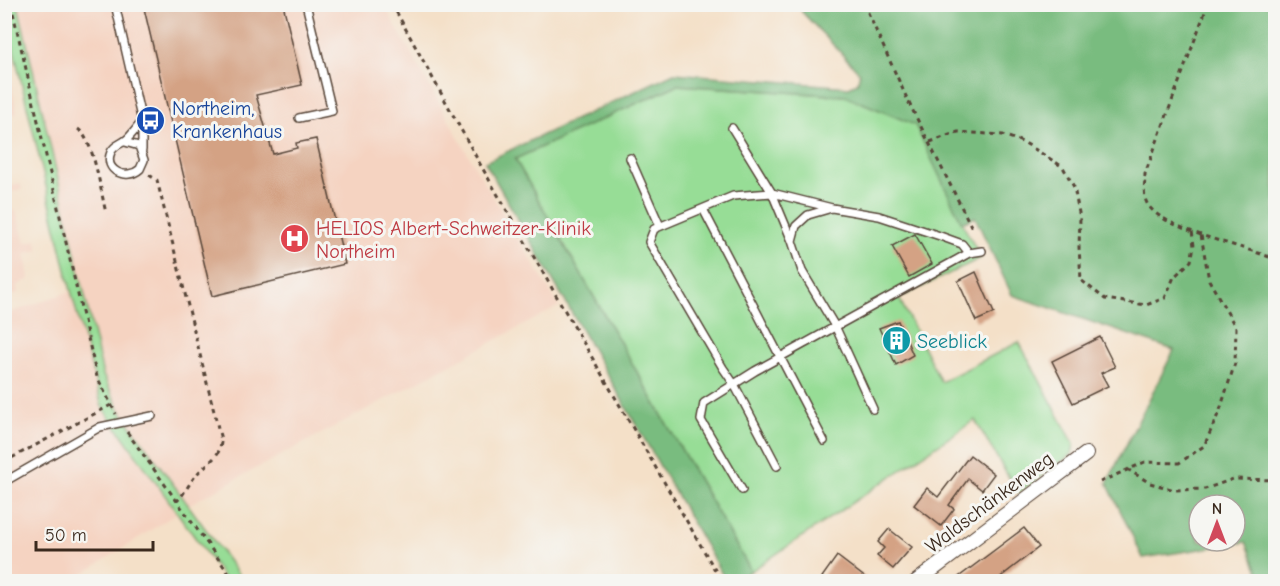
<svg xmlns="http://www.w3.org/2000/svg" width="1280" height="586" viewBox="0 0 1280 586" font-family="'Comic Neue',sans-serif">
<rect width="100%" height="100%" fill="#f6f6f2"/>
<filter id="ink" filterUnits="userSpaceOnUse"><feTurbulence type="fractalNoise" baseFrequency=".0167" numOctaves="2"/><feDisplacementMap in="SourceGraphic" scale="12" xChannelSelector="R" yChannelSelector="G"/><feConvolveMatrix kernelMatrix="1 2 1 2 8 2 1 2 1" color-interpolation-filters="sRGB"/></filter>
<filter id="wash" filterUnits="userSpaceOnUse"><feTurbulence type="fractalNoise" baseFrequency=".008" numOctaves="4" result="noise"/><feDisplacementMap in="SourceGraphic" scale="24" xChannelSelector="R" yChannelSelector="G"/><feGaussianBlur stdDeviation="1.35" result="paint"/><feColorMatrix in="noise" values="0 0 0 0 0 0 0 0 0 0 0 0 0 0 0 0 0 1.4 0 .05"/><feComposite in="paint" operator="in"/></filter>
<g filter="url(#wash)">
<rect width="100%" height="100%" fill="#f4e0c8"/>
<path fill="#f5d3c1" d="M18 5H384L478 172 559 306 188 505 118 409 103 375Z
M4 47 17 113 5 116H4Z
M20 183 22 189 8 193 12 211 16 210 25 243 36 240 39 250 25 253 29 279 17 286 18 293 5 297V188Z
M71 291 102 407 177 513 72 581H5L4 315Z"/>
<path fill="#97dd96" stroke="#69845a" stroke-width="1.5" d="M4 5H18L103 375 119 409 243 581H226L102 407 71 291 5 13Z
M677 85 846 96 916 125 962 223 981 258 899 298 941 382 1019 342 1074 444 1072 454 1018 493 975 420 751 571 515 159Z"/>
<path fill="#79bc7f" stroke="#5a734e" stroke-width="1.5" fill-rule="evenodd" d="M800 5H1275V581H1262L1246 542 1143 558 1107 483 1174 350 1012 295 975 217 962 223 915 125 846 96 677 85 515 159 751 571 735 581H726L485 162 674 73 849 87 857 83 860 73 802 12ZM1199 505H1235V541H1199Z"/>
<g id="blocks">
<path fill="#d4a284" d="M143 4H283L302 85 256 95 273 154 297 148 296 143 316 139 345 264 212 296Z
M915 234 932 264 909 277 892 246Z
M976 272 994 313 976 321 958 281Z
M898 321 913 355 896 365 879 328Z
M1100 337 1115 367 1101 373 1108 386 1073 403 1052 361Z
M970 455 994 474 982 490 968 479 949 505 954 509 941 526 914 505 927 488 938 497Z
M1024 528 1039 547 994 582H952Z
M889 529 912 547 893 569 877 556 884 548 878 542Z
M837 556 871 582H828L822 577Z"/>
</g>
</g>
<g filter="url(#ink)">
<use href="#blocks" fill-opacity="0" stroke="#574538" stroke-width="1.5"/>
<g fill="none" stroke-linecap="round" stroke-linejoin="round">
<defs>
<path id="service" d="M115 4 142 122V150
M299 118 332 111 306 4
M732 128 772 193 792 241
M125 142 139 146 144 160 140 169C127 181 103 171 111 152 114 145 121 144 126 140 132 135 137 127 142 122
M630 158 660 226
M703 209 824 441
M873 409 836 328 802 271 792 241 796 226 808 215 832 208 879 216 940 236 962 244 969 253
M777 466 734 384 723 368 649 242 654 229 733 196 772 193 832 208
M4 482 100 427 152 416
M742 490 701 420 704 403 755 371 969 253 982 251"/>
<path id="minor" d="M916 582 1086 454"/>
</defs>
<use href="#service" stroke="#574538" stroke-width="10"/>
<use href="#minor" stroke="#574538" stroke-width="16"/>
<path stroke="#574538" stroke-width="3" stroke-dasharray="4.5 4.5" stroke-linecap="butt" d="M11 4 97 377 116 414
M392 4 480 164 722 582
M864 4 909 103 972 228
M1208 4 1145 174C1145 183 1143 193 1146 201 1157 230 1248 246 1276 260
M78 129C94 140 101 193 106 213
M930 142 958 132 1003 135 1025 143 1063 167 1074 187 1080 218 1079 247 1081 280 1105 299 1146 305 1165 298 1174 277 1191 261 1194 246 1192 231
M149 175 157 180 221 440C221 458 207 462 197 474 189 483 186 492 177 501
M127 432 235 582
M4 462 111 405
M1127 469 1150 483 1175 490 1205 489 1233 479 1276 480
M1100 482 1145 462 1179 463 1204 446 1220 410 1235 363 1236 328 1209 280 1201 235"/>
<use href="#service" stroke="#fff" stroke-width="7"/>
<use href="#minor" stroke="#fff" stroke-width="14"/>
</g>
</g>
<defs>
<symbol id="bus-disc" viewBox="-11 -11 22 22"><circle r="9.5" fill="#1a4fb4" stroke="#f6f6f2"/><path d="M-5-6H5V4H4V6H2V4H-2V6H-4V4H-5ZM-3.5-4V0h7V-4ZM-3.5 1.2v1.5H-2V1.2ZM2 1.2v1.5H3.5V1.2Z" fill="#fff"/></symbol>
<symbol id="hospital-disc" viewBox="-11 -11 22 22"><circle r="9.5" fill="#e0444e" stroke="#f6f6f2"/><path d="M-5-5h3v3.5h4V-5h3V5h-3V1.5h-4V5h-3Z" fill="#fff"/></symbol>
<symbol id="building-disc" viewBox="-11 -11 22 22"><circle r="9.5" fill="#0f9aa8" stroke="#f6f6f2"/><path d="M-4-6H4V6H1V3H-1V6H-4ZM-2.5-4.3h1.7v1.8h-1.7ZM.8-4.3h1.7v1.8H.8ZM-2.5-1h1.7V.8h-1.7ZM.8-1h1.7V.8H.8Z" fill="#fff"/></symbol>
</defs>
<g fill-rule="evenodd">
<use href="#bus-disc" x="134" y="104" width="33" height="33"/>
<use href="#hospital-disc" x="278" y="222" width="33" height="33"/>
<use href="#building-disc" x="880" y="324" width="33" height="33"/>
</g>
<g text-anchor="middle" stroke-width="6" stroke-linejoin="round" paint-order="stroke">
<g font-size="20" fill="#164399" stroke="#f6f6f2" text-anchor="start">
<text x="172" y="115">Northeim,<tspan x="172" dy="23">Krankenhaus</tspan></text>
</g>
<g font-size="20" fill="#be3a42" stroke="#f6f6f2" text-anchor="start">
<text x="316" y="235">HELIOS Albert-Schweitzer-Klinik<tspan x="316" dy="23">Northeim</tspan></text>
</g>
<g font-size="20" fill="#0d838f" stroke="#f6f6f2" text-anchor="start">
<text x="917" y="348">Seeblick</text>
</g>
<g font-size="20" fill="#3b2a1e" stroke="#f6f6f2">
<text transform="translate(989 502) rotate(-37)" y="7">Waldschänkenweg</text>
</g>
</g>
<rect width="1280" height="586" fill="none" stroke="#f6f6f2" stroke-width="24"/>
<g transform="translate(1217 523)"><circle r="28" fill="#f6f6f2" stroke="#aba49d" stroke-width="1.5"/>
<path d="M0-4.5L10 22L0 15L-10 22Z" fill="#d1495b"/>
<text y="-9" font-size="16" font-weight="bold" text-anchor="middle" fill="#3b2a1e">N</text>
</g>
<path d="M36 541v9h117v-9" fill="none" stroke="#3b2a1e" stroke-width="3"/>
<text x="45" y="541" font-size="18" fill="#3b2a1e" stroke="#f6f6f2" stroke-width="4.5" paint-order="stroke">50 m</text>
</svg>
